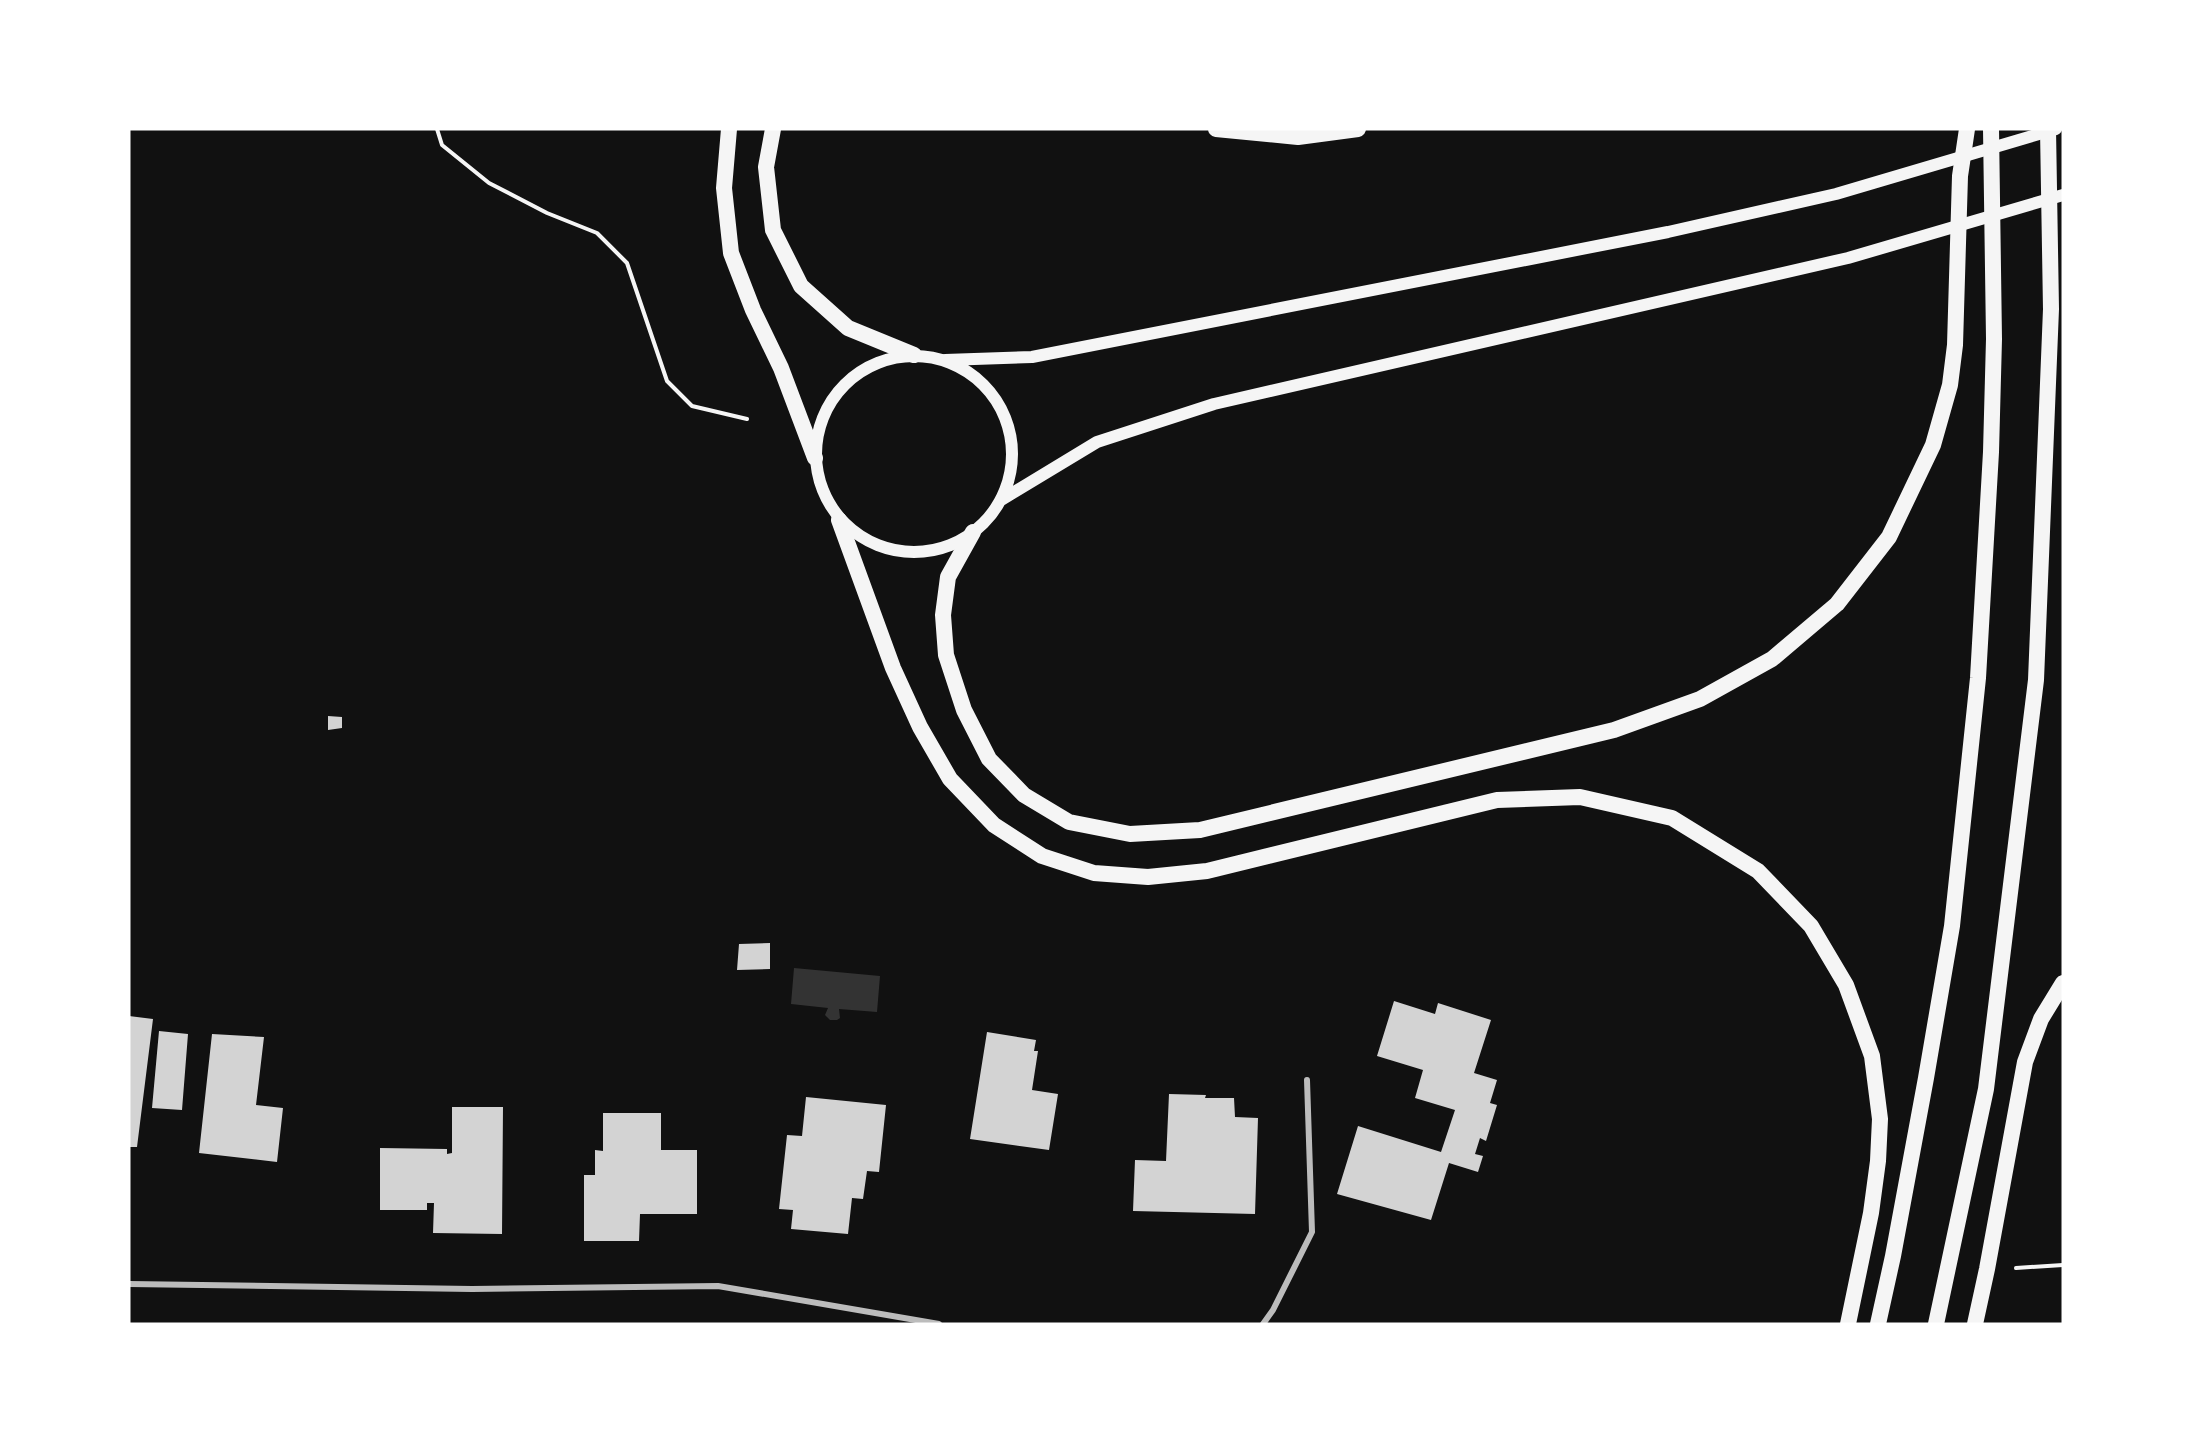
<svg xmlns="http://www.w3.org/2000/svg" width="2192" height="1453" viewBox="0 0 2192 1453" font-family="'Roboto Condensed',sans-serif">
<rect width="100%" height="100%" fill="#111"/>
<path fill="#333" d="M794 968 880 976 877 1012 839 1009 840 1018 837 1020H830L825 1015 828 1008 791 1004Z"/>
<path fill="#d3d3d3" d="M328 716 342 717V728L328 730Z
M770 943V969L737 970 739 944Z
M1394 1001 1435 1014 1438 1003 1491 1020 1474 1073 1497 1080 1490 1103 1497 1105 1486 1141 1480 1138 1475 1154 1483 1156 1478 1172 1449 1163 1431 1220 1337 1194 1358 1126 1441 1152 1455 1110 1415 1098 1423 1070 1377 1056Z
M129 1016 153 1019 137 1147H129Z
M159 1031 188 1034 182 1110 152 1108Z
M987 1032 1036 1040 1034 1051H1038L1032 1090 1058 1094 1049 1150 970 1139Z
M212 1034 264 1037 256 1105 283 1108 277 1162 199 1153Z
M1169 1094 1206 1095 1205 1098H1234L1235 1117 1258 1118 1255 1214 1133 1211 1135 1160 1166 1161Z
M806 1097 886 1105 879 1172 867 1171 863 1199 852 1198 848 1234 791 1229 793 1210 779 1209 787 1135 802 1136Z
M452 1107H503L502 1234 433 1233 434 1203H427V1210H380V1148L447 1149V1154L452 1153Z
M603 1113H661V1150H697V1214H640L639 1241H584V1175H595V1150L603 1151Z"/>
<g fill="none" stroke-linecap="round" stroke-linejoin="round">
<path stroke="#f5f5f5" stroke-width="4" d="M437 129 442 145 489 183 547 213 597 233 627 263 667 381 692 406 747 419
M2016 1268 2063 1265"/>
<path stroke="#bcbcbc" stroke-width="6" d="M129 1284 472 1289 718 1286 939 1324
M1263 1324 1273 1310 1312 1232 1307 1080"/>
<path stroke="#f5f5f5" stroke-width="12" d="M816 454a98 98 0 1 1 196 0a98 98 0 1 1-196 0Z
M945 360 1032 357 1668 232 1836 194 2056 129
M1001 500 1097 442 1214 404 1848 258 2063 195"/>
<path stroke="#f5f5f5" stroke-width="16" d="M729 129 724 188 731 253 753 310 781 368 815 458
M773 129 766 167 773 230 801 286 848 328 914 355
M1216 129 1298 137 1358 129
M839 520 893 668 920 727 950 779 994 825 1042 856 1094 873 1148 877 1207 871 1497 800 1580 797 1672 818 1758 871 1811 926 1846 985 1872 1056 1880 1119 1878 1161 1871 1213 1848 1324
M973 532 948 577 943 615 946 655 964 710 989 759 1024 795 1069 822 1130 834 1200 830 1614 730 1700 699 1772 659 1837 604 1889 537 1933 445 1950 385 1955 345 1960 176 1967 129
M1878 1324 1893 1256 1926 1078 1952 926 1978 678 1991 452 1994 339 1991 129
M1936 1324 1986 1089 2036 680 2051 309 2048 129
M1975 1324 1987 1269 2025 1062 2041 1019 2063 983"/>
</g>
<rect width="2192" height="1453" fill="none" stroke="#ffffff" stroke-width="261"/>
</svg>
